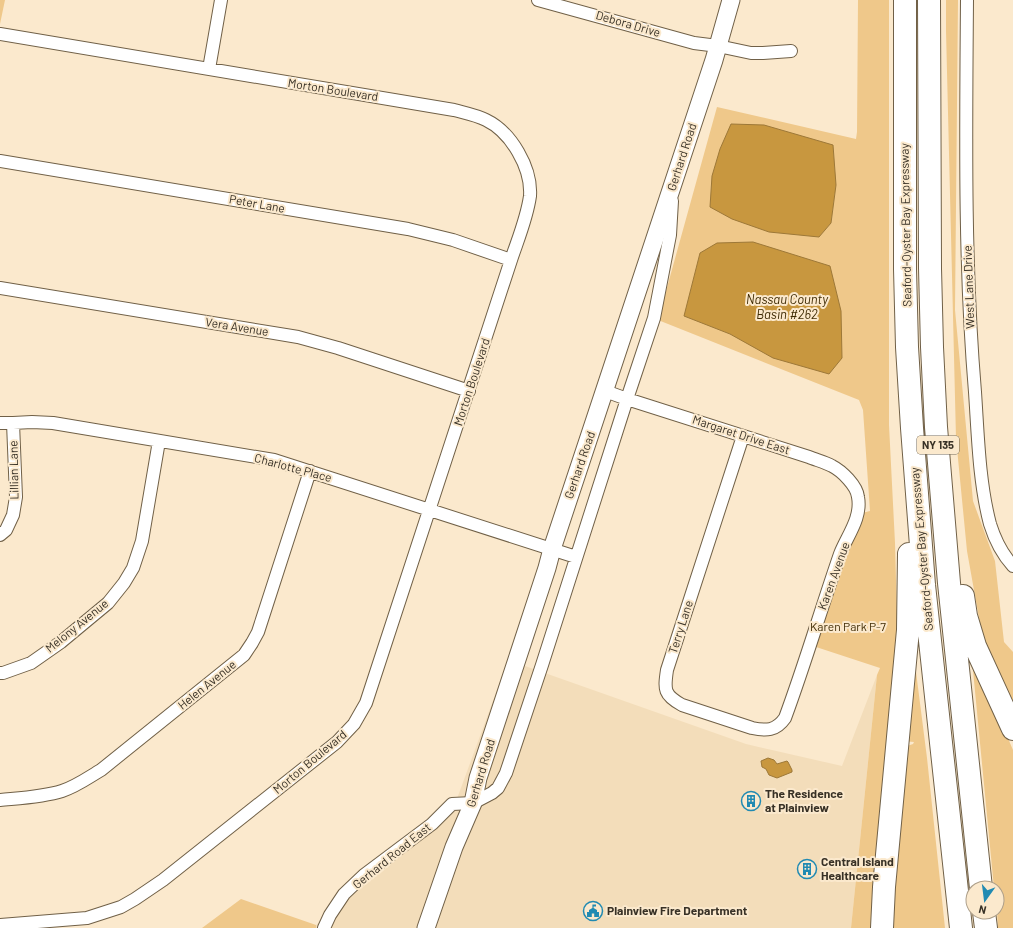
<svg xmlns="http://www.w3.org/2000/svg" width="1013" height="928" viewBox="0 0 1013 928" font-family="Barlow,sans-serif">
<rect width="100%" height="100%" fill="#fbe9cd"/>
<path fill="#f3ddba" d="M508 660 746 744 842 766 877 675 851 928H316V925L451 815Z"/>
<path fill="#efc88a" fill-rule="evenodd" d="M0 0H5L0 24Z
M858 0H889V425L895 543 898 656 873 928H851L877 675 880 668 810 645 858 514 870 511 863 410 859 400 658 320 717 107 856 139 857 132ZM836 185 831 223 819 237ZM700 253 730 334 685 316Z
M946 0H958L955 310 973 501 995 561 1004 642 1013 652V718L984 646 967 551 956 438 946 31Z
M972 660 998 715 1013 750V928H998L997 912V888H994Z
M915 664 927 758 945 928H888L907 746 913 744 914 742 903 741Z
M241 899 316 925V928H202Z"/>
<path fill="#c8973f" stroke="#9d7838" d="M731 124 764 125 833 145 836 185 831 223 819 237 769 232 732 219 710 207 712 176 720 149Z
M753 242 830 266 841 311 842 358 829 374 773 358 730 334 684 316 700 253 717 243Z
M768 758 774 760 777 764 787 761 788 762 792 770V772L777 778 769 775 766 769 762 767 761 761Z"/>
<g fill="none" stroke-linecap="round" stroke-linejoin="round">
<defs>
<path id="street" d="M538 0 694 43 718 46 751 53H763L791 51
M967 0C966 131 964 262 975 392 978 436 979 482 990 524 995 540 1002 554 1013 566
M0 34 454 110C465 113 476 115 486 120 511 132 532 168 530 196 527 218 518 239 511 260L366 703 354 724 337 742 163 880 135 899 121 907 87 918 0 925
M209 69 221 0
M0 161 408 229 453 240 511 260
M0 288 298 337 338 348 469 391
M605 391 627 399 809 457C816 460 825 462 832 466 842 471 857 486 858 497 862 518 847 536 840 554 821 609 805 664 785 718 776 731 766 731 752 728L682 705C664 695 664 690 667 670L743 436
M0 423H13L32 422 53 423 274 460 576 557
M0 535 6 530 13 515 16 497 13 423
M0 673H3L31 663 61 642 108 603 124 583 133 568 142 541 159 441
M0 800C21 798 43 797 62 791 77 786 89 777 101 770L244 655 252 643 258 632 310 471
M324 928 330 915 344 894 364 875 432 824 452 804 473 803 492 793 498 788 506 773 542 665 627 399 654 318 670 235 672 201"/>
<path id="secondary" d="M426 928 454 847 473 803 478 778 547 568 552 549 714 60 731 0"/>
<path id="highway" d="M905 0V269L907 347 912 428 924 585 961 928
M929 0 930 268 932 347 936 427 949 583 981 888
M963 596 966 616 975 646 1013 729
M984 912 986 928
M882 928 884 887 908 630 909 554"/>
</defs>
<use href="#street" stroke="#706047" stroke-width="14"/>
<use href="#secondary" stroke="#706047" stroke-width="19"/>
<use href="#highway" stroke="#706047" stroke-width="24"/>
<use href="#street" stroke="#fff" stroke-width="12"/>
<use href="#secondary" stroke="#fff" stroke-width="17"/>
<use href="#highway" stroke="#fff" stroke-width="22"/>
</g>
<defs>
<symbol id="building-ring" viewBox="-11 -11 22 22"><circle r="9.5" fill="#fbe9cd" stroke="#218ab2" stroke-width="1.5"/><path d="M-4-6H4V6H1V3H-1V6H-4ZM-2.5-4.3h1.7v1.8h-1.7ZM.8-4.3h1.7v1.8H.8ZM-2.5-1h1.7V.8h-1.7ZM.8-1h1.7V.8H.8Z" fill="#218ab2"/></symbol>
<symbol id="civic-ring" viewBox="-11 -11 22 22"><circle r="9.5" fill="#fbe9cd" stroke="#218ab2" stroke-width="1.5"/><path d="M-.6-6.5H3V-4.5H.6V-3L4-1V1h2V6H-6V1h2V-1L-.6-3ZM-1.2 2.5V6h2.4V2.5Z" fill="#218ab2"/></symbol>
</defs>
<g fill-rule="evenodd">
<use href="#building-ring" x="740" y="790" width="22" height="22"/>
<use href="#building-ring" x="796" y="858" width="22" height="22"/>
<use href="#civic-ring" x="582" y="900" width="22" height="22"/>
</g>
<g text-anchor="middle" stroke-width="4" stroke-linejoin="round" paint-order="stroke">
<rect fill="#fbe9cd" stroke="#726858" stroke-width="1" x="917" y="436" width="42" height="18" rx="3"/>
<g font-size="11" font-weight="bold" fill="#383126">
<text x="938" y="449">NY 135</text>
</g>
<g font-size="12" fill="#383126" stroke="#fbe9cd">
<text transform="translate(628 24) rotate(16)" y="4">Debora Drive</text>
<text transform="translate(333 90) rotate(9)" y="4">Morton Boulevard</text>
<text transform="translate(682 157) rotate(-72)" y="4">Gerhard Road</text>
<text transform="translate(257 204) rotate(10)" y="4">Peter Lane</text>
<text transform="translate(906 225) rotate(-91)" y="4">Seaford-Oyster Bay Expressway</text>
<text transform="translate(969 287) rotate(-92)" y="4">West Lane Drive</text>
<text transform="translate(237 327) rotate(9)" y="4">Vera Avenue</text>
<text transform="translate(472 382) rotate(-72)" y="4">Morton Boulevard</text>
<text transform="translate(741 435) rotate(18)" y="4">Margaret Drive East</text>
<text transform="translate(580 465) rotate(-71)" y="4">Gerhard Road</text>
<text transform="translate(293 468) rotate(15)" y="4">Charlotte Place</text>
<text transform="translate(14 470) rotate(-91)" y="4">Lillian Lane</text>
<text transform="translate(922 549) rotate(-95)" y="4">Seaford-Oyster Bay Expressway</text>
<text transform="translate(834 576) rotate(-70)" y="4">Karen Avenue</text>
<text transform="translate(77 626) rotate(-39)" y="4">Melony Avenue</text>
<text transform="translate(681 627) rotate(-72)" y="4">Terry Lane</text>
<text transform="translate(207 685) rotate(-39)" y="4">Helen Avenue</text>
<text transform="translate(310 762) rotate(-40)" y="4">Morton Boulevard</text>
<text transform="translate(481 773) rotate(-73)" y="4">Gerhard Road</text>
<text transform="translate(392 856) rotate(-39)" y="4">Gerhard Road East</text>
</g>
<g font-size="12" fill="#3f2b04" stroke="#fbe9cd">
<text x="848" y="631">Karen Park P-7</text>
</g>
<g font-size="12" font-weight="bold" fill="#383126" stroke="#fbe9cd" text-anchor="start">
<text x="765" y="798">The Residence<tspan x="765" dy="14">at Plainview</tspan></text>
<text x="821" y="866">Central Island<tspan x="821" dy="14">Healthcare</tspan></text>
<text x="607" y="915">Plainview Fire Department</text>
</g>
<g font-size="13" font-style="italic" fill="#402c05" stroke="#fbe9cd">
<text x="787" y="304">Nassau County<tspan x="787" dy="15">Basin #262</tspan></text>
</g>
</g>
<g transform="translate(985 900) rotate(194)"><circle r="19" fill="#fbe9cd" stroke="#ad9f8a"/>
<path d="M0-3L7 15L0 10L-7 15Z" fill="#218ab2"/>
<text y="-6" font-size="11" font-weight="bold" text-anchor="middle" fill="#383126">N</text>
</g>
</svg>
